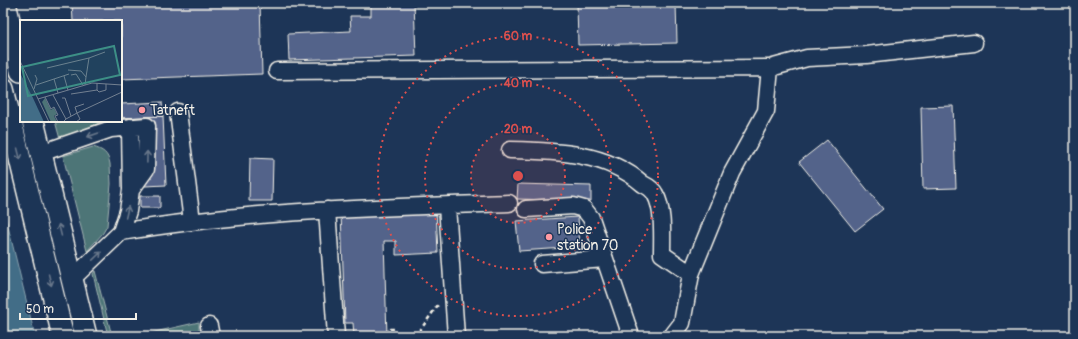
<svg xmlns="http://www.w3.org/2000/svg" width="1078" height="339" viewBox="0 0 1078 339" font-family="Pangolin,sans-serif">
<rect width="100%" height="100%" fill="#1d3557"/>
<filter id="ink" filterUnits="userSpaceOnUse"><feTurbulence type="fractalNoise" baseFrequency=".025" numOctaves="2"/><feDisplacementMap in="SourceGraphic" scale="8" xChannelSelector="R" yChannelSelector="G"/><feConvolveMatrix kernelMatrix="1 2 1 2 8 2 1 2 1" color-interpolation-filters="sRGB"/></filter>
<g filter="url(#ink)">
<path fill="#4d7477" stroke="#a0b2b0" d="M55 121H101L95 125 60 139Z
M93 147C103 150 108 153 110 164L111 184 107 226 103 233 87 251 63 156Z
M95 271 112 336H108L93 274Z
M199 322V336H137Z"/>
<path fill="#426d87" stroke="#89a2ae" d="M3 206 35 336H3Z"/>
<path fill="#52638a" stroke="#f4f1e8" d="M72 3H260L262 74 121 79V21H73Z
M371 3H414L416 56 289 60 288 34 351 31 350 16H371Z
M577 3H676L677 43 578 45Z
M162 102 163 116 122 118 121 104Z
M953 106 956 188 923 189 921 107Z
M163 116 166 185 125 187 122 118Z
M827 140 883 209 855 231 799 162Z
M250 158 273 159 272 201H249Z
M518 184 591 186V201L517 199Z
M140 196H160V208H140Z
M436 209 438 253 396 255V241H384L387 336H354L353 323H345L341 213Z
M578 217 580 247 519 251 516 221Z"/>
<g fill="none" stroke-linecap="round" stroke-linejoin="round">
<defs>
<path id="minor" d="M277 71 770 68
M178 112 192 221
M510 150C556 151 606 152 643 184 647 186 653 190 655 194 664 209 662 237 662 254L691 274 682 323 672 336
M41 153 111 129 147 126 146 169 131 190
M447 206 456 336
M526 209 573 206 584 209 591 218 631 336
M327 210 336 336
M121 232C249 210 379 208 509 203
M542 264 605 259
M691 274 732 173 766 111 770 68 807 58 866 55 974 43
M72 279 121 232 128 211 131 190 130 127
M209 326 211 336"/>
<path id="major" d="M5 3 21 71
M3 89 63 336
M33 121 86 336"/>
</defs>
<use href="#minor" stroke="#f4f1e8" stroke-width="19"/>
<use href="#major" stroke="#f4f1e8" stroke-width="24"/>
<path stroke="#f4f1e8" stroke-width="2.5" stroke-dasharray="4 3" stroke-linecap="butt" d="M389 336 390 329H395L399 336
M414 336 418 333 438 305"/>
<use href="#minor" stroke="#1d3557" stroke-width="16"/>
<use href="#major" stroke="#1d3557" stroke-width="21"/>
</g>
<defs><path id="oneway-shaft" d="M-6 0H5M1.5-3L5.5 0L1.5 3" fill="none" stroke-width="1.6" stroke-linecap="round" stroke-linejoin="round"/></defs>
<g stroke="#68778a">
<use href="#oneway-shaft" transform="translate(93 135) rotate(161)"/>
<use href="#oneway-shaft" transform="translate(19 154) rotate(76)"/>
<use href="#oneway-shaft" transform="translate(147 157) rotate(-89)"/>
<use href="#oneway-shaft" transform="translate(127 212) rotate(-77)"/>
<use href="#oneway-shaft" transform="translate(60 230) rotate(-104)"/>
<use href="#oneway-shaft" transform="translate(97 256) rotate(-44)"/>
<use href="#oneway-shaft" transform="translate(50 280) rotate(76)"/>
</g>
</g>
<circle cx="518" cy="176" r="47" fill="#dc504e" fill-opacity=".12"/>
<g fill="none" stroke="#dc504e" stroke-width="2" stroke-dasharray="2 4">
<circle cx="518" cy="176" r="47"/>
<circle cx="518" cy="176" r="93"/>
<circle cx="518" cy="176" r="140"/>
</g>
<g fill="#ff9aa2" stroke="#1d3557" stroke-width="1.5">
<circle cx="142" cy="110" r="4"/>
<circle cx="549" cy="237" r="4"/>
</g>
<g text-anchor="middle" stroke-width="3" stroke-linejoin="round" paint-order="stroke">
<g font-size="14" fill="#f4f1e8" stroke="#1d3557" text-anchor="start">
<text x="150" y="115">Tatneft</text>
<text x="557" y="234">Police<tspan x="557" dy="16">station 70</tspan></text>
</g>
</g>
<g transform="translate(20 20)">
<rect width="102" height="102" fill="#1d3557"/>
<path d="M25 78 31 90 34 88 37 94 34 96 37 102H31L22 82Z" fill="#4d7477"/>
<path d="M0 53 13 78 24 102H0Z" fill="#426d87"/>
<path fill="none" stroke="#738091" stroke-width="1" d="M0 41 29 102M27 48 69 38M48 50 61 51 66 57 65 65M51 55 56 54 63 65M44 56 48 70M66 57 69 38 85 32M34 59 38 73M16 65 49 54M14 69 17 59 15 55M77 70 79 72 86 70V64M51 74 77 70V63M33 75 46 99 43 102M25 77 31 89 34 87 38 95 35 96 38 102M42 78H45L51 96M18 79 72 63 102 65M46 99 57 93 55 87 64 84M56 102 60 99 57 93 102 72"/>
<path fill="#3d8f86" fill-opacity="0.15" stroke="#3d8f86" stroke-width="2" d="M94 26 100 55 8 76 2 47Z"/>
<rect width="102" height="102" fill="none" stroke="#f4f1e8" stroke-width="2"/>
</g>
<circle cx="518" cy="176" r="6" fill="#dc504e" stroke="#1d3557" stroke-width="2"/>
<g font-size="12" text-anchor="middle" font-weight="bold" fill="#dc504e" stroke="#1d3557" stroke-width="3" stroke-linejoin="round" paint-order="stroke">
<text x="518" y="40">60 m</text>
<text x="518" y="87">40 m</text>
<text x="518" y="133">20 m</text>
</g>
<rect width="1078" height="339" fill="none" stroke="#1d3557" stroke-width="16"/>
<rect x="8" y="8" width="1062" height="323" fill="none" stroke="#f4f1e8" stroke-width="1.5" filter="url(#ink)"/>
<path d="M20 313v6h116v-6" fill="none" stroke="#f4f1e8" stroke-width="2"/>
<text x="26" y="313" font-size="12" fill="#f4f1e8" stroke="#1d3557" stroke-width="3" paint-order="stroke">50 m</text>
</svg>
